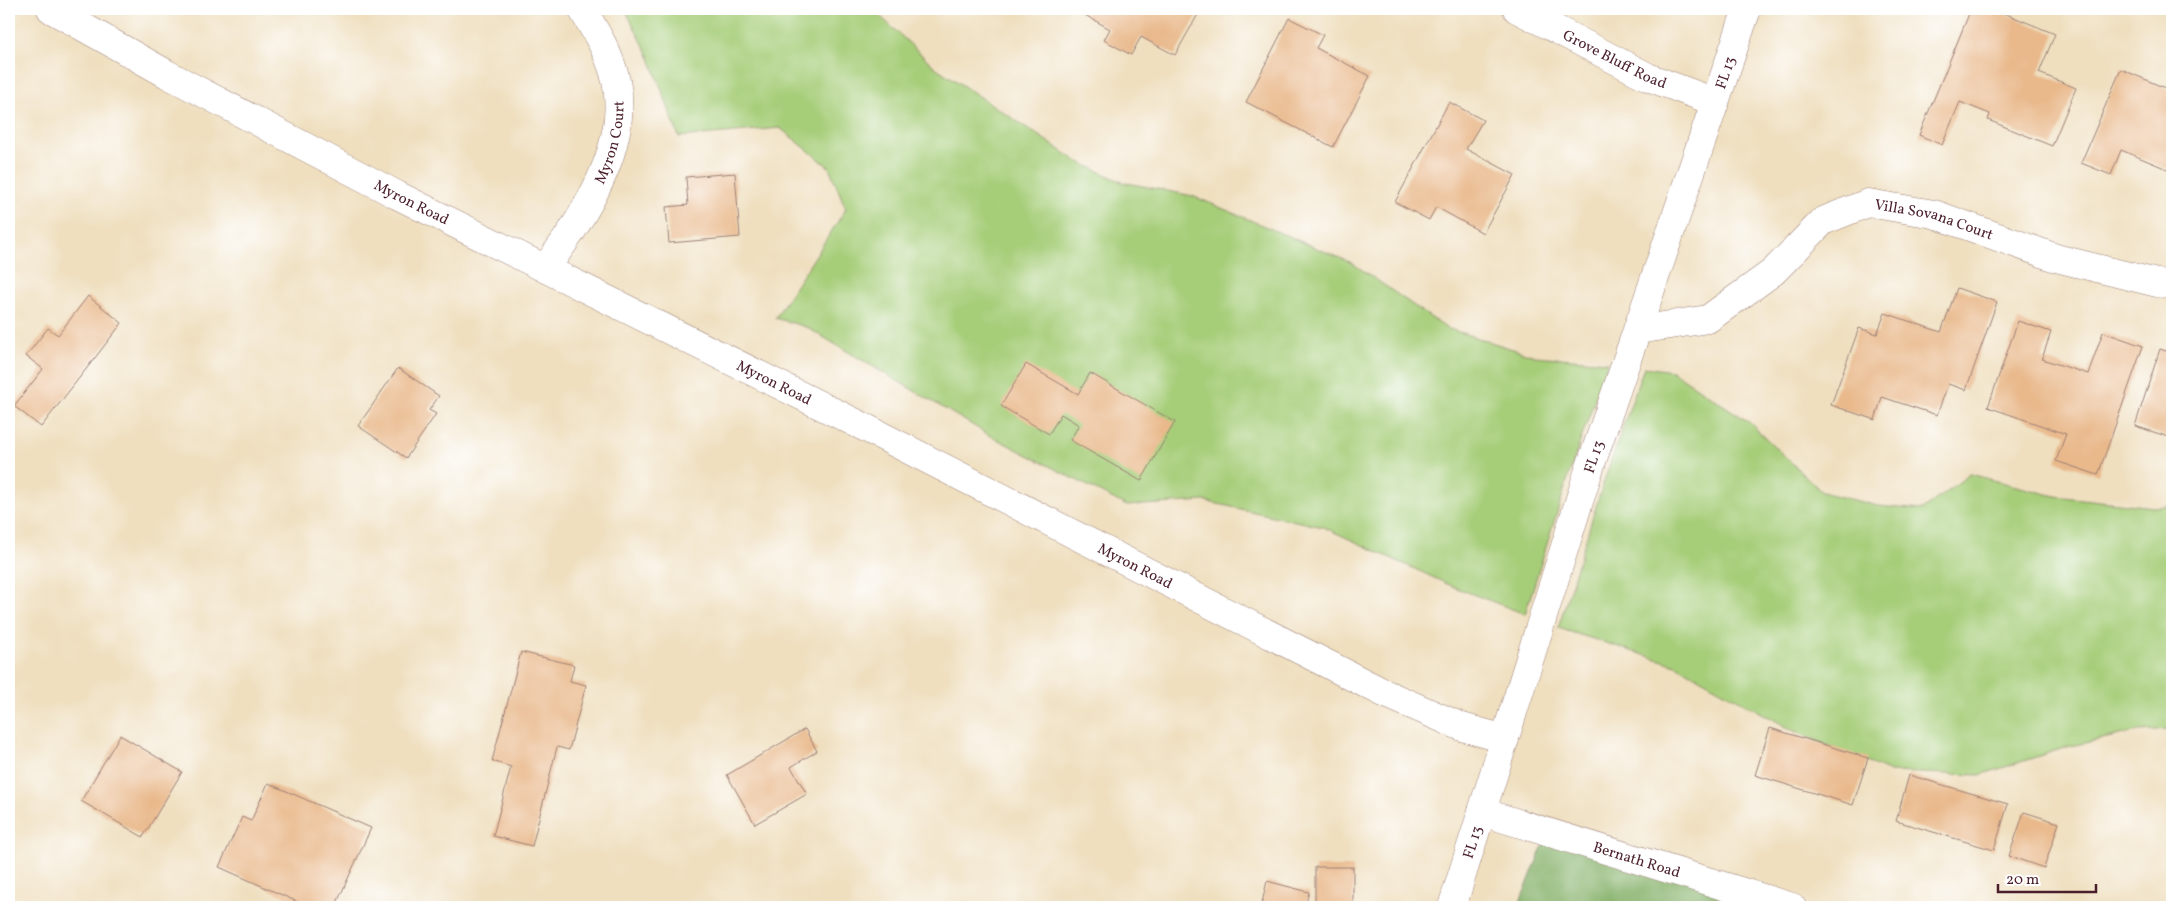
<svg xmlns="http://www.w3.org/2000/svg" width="2181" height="916" viewBox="0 0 2181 916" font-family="Vollkorn,serif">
<rect width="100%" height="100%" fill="#fff"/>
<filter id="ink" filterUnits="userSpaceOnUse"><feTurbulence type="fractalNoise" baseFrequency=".02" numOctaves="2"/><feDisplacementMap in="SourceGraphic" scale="10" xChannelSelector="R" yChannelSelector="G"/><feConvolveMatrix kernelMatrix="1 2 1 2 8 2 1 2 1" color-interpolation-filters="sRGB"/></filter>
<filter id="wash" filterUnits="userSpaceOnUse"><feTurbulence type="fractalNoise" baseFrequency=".0096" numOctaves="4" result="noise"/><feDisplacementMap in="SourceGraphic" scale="20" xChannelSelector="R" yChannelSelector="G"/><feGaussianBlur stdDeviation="1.12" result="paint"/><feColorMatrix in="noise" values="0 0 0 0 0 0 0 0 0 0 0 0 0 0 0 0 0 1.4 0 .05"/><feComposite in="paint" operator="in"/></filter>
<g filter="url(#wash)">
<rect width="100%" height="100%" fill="#efdfbf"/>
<path fill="#a6cd78" stroke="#787652" d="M625 9H877L882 18 935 67 1077 161 1122 182 1193 196 1352 263 1446 328 1535 356 1608 362 1572 465 1525 614 1454 587 1323 527 1204 501 1127 506 989 435 806 327 775 318 846 209 829 167 780 128 679 137 650 58Z
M1644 367 1672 371 1749 422 1822 492 1878 506 1922 510 1970 474 2055 496 2154 507 2172 506V729L2138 731 2067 747 1980 775 1890 772 1794 731 1676 665 1558 628 1604 481Z"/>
<path fill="#84b068" stroke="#67684a" d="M1548 833 1784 907H1518Z"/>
<g id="blocks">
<path fill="#e9b98c" d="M1089 9H1201L1175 55 1141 37 1131 55 1104 40 1110 29 1085 15Z
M1971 9H1994L2055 34 2039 73 2076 88 2052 146 1988 120 1990 114 1960 102 1942 145 1919 135Z
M1289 18 1323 35 1316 48 1370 76 1333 147 1246 102Z
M2121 69 2172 91V171L2121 150 2111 175 2081 163Z
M1449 102 1483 120 1466 149 1515 175 1483 233 1436 207 1429 220 1395 202Z
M735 173 740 237 669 243 666 207 688 205 686 177Z
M1957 288 1997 302 1966 390 1948 384 1937 415 1882 397 1875 420 1831 405 1859 328 1877 334 1885 313 1941 332Z
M88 296 122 323 41 427 14 406 43 369 26 356 48 328 58 335Z
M2018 321 2051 332 2042 359 2088 374 2103 332 2143 346 2098 475 2056 461 2066 434 1988 407Z
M2160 349 2172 353V438L2135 426Z
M1026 364 1078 394 1090 373 1175 422 1141 481 1070 440 1079 425 1061 414 1049 434 1001 406Z
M398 368 439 396 429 410 436 414 406 458 358 426Z
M521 652 574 665 570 681 586 685 569 750 557 747 532 846 493 836 511 767 492 761Z
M1770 728 1868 758 1853 805 1755 775Z
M805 729 817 751 791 767 807 794 755 824 727 775Z
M120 735 182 772 143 837 81 801Z
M1909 775 2008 804 1994 850 1896 821Z
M268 783 371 828 335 907H309L219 867 242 817 251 821Z
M2024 812 2059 823 2044 868 2009 856Z
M1315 867H1353V907H1315Z
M1267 881 1309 892 1305 907H1261Z"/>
</g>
</g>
<g filter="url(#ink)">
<use href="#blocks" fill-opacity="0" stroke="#9c7f75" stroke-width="1"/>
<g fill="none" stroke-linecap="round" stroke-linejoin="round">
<defs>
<g id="street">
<path id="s1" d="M51 9 167 74 397 195 868 429 1384 693 1462 727 1505 739"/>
<path id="s2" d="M1517 9 1648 77 1715 102"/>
<path id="s3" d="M546 267C583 219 630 145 616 81 610 54 596 32 582 9"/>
<path id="s4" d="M1638 330 1708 319 1773 272 1823 221 1868 203 1934 214 2056 258 2157 283 2172 285"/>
<path id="s5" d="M1482 812 1792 907"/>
</g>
<g id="secondary">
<path id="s6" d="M1452 907 1588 473 1747 9"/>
</g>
</defs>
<use href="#street" stroke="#9c7f75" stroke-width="29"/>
<use href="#secondary" stroke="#9c7f75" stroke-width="29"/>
<use href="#street" stroke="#fff" stroke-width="28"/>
<use href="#secondary" stroke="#fff" stroke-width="28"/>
</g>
</g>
<g text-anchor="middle" stroke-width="4.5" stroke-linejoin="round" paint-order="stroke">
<g font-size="15" fill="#4a1f2b" stroke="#fff">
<text dy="5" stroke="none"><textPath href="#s2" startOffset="110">Grove Bluff Road</textPath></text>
<text dy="5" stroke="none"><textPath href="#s6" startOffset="878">FL 13</textPath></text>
<text dy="5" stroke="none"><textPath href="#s3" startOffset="142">Myron Court</textPath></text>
<text dy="5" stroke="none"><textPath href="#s1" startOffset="409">Myron Road</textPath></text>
<text dy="5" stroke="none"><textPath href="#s4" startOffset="339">Villa Sovana Court</textPath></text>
<text dy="5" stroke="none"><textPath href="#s1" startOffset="814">Myron Road</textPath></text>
<text dy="5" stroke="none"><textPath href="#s6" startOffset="472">FL 13</textPath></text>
<text dy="5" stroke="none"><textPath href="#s1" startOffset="1219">Myron Road</textPath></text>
<text dy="5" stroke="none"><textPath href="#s6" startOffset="68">FL 13</textPath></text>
<text dy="5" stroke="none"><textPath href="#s5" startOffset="162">Bernath Road</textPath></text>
</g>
</g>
<rect width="2181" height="916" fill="none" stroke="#fff" stroke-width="30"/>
<path d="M1998 884v8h98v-8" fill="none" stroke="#4a1f2b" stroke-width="2.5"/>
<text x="2006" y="884" font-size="15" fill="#4a1f2b" stroke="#ffffff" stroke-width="4" paint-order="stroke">20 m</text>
</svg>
